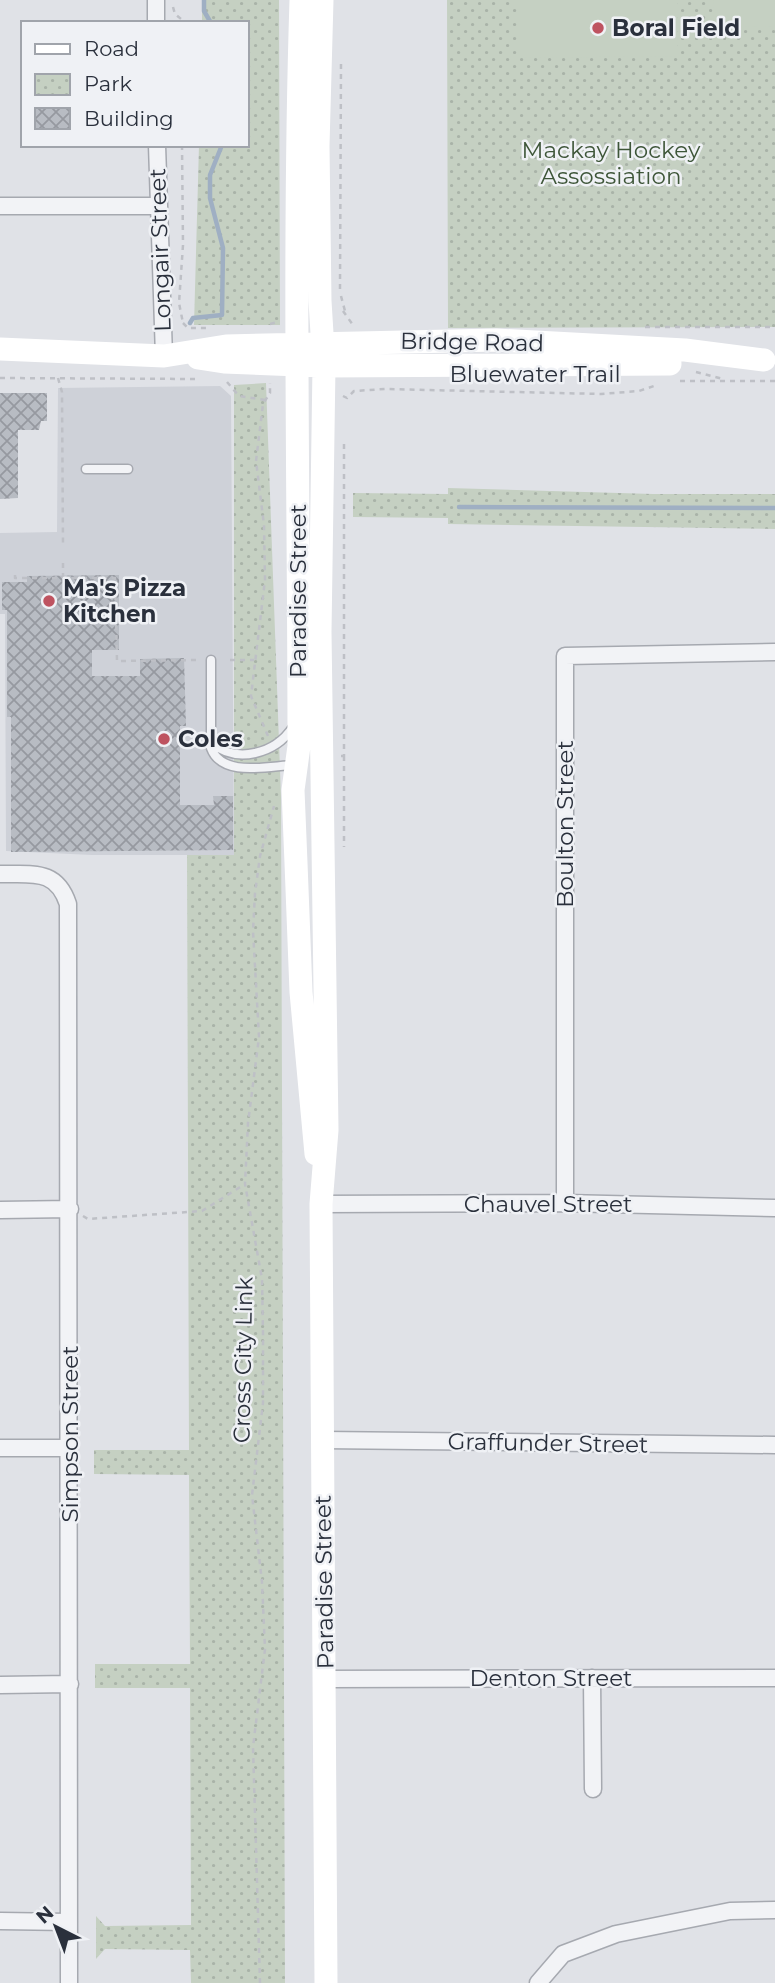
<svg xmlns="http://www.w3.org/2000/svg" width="775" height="1983" viewBox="0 0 775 1983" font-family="Montserrat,sans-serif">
<defs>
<pattern id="park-dots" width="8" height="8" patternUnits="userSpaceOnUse" patternTransform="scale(1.75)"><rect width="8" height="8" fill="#c5d0c2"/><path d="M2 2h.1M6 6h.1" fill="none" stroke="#a9b3a8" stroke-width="1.8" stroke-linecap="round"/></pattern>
<pattern id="building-cross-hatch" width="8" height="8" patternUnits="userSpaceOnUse" patternTransform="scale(1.75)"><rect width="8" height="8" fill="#b8bcc3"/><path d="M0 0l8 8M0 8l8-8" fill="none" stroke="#9699a0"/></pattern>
</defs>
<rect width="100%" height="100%" fill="#e0e2e7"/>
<path fill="#ced1d8" d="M220 386 231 396 234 855H92L6 851 5 614H0V533L57 532 58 388Z"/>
<path fill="url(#park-dots)" d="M202 0H279L280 325H194L199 145H247V23H202Z
M447 0H775V327L448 328Z
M266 383 281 797 285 1983H191L190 1950 105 1949 96 1959V1916L105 1926 191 1925 190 1688H95V1664H190L189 1475 94 1474V1450H189L187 855H234V385Z
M448 488 653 494H775V529L448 524V518L353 517V493L448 494Z"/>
<path fill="#c5d0c2" d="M519 0H677V56L519 58Z
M713 0H775V27L714 26Z"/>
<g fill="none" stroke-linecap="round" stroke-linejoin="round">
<path stroke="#9fafc3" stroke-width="4.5" d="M204 0V11L211 23
M190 323 193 318 222 315 223 248 210 198V175L222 145
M459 507 775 508"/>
</g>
<path fill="url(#building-cross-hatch)" d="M0 393H47V421H41L39 430H18V498L0 499Z
M119 575V650H92V676H140V659L184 658 186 726H180V805H214L213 796H233V850L11 852V717H7V610H2V582H27V576Z"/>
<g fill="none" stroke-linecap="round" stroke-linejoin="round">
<defs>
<path id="lane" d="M86 469H128
M211 660V748C222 778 268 766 294 765
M211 743C237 764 275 754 293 727"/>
<path id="street" d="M156 0V23
M157 145 164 356
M0 206H158
M0 874C32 875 56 868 68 904L69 1983
M565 1203V656L775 652
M321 1204 565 1203 775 1208
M0 1210 70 1209
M322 1440 775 1445
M0 1448H69
M592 1678 593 1789
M326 1679 775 1678
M0 1685 70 1684
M0 1921 69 1922
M538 1983 563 1954 616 1934 730 1911 775 1910"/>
</defs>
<use href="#lane" stroke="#a6a9b0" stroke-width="11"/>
<use href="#street" stroke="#a6a9b0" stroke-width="19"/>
<path stroke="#bec0c6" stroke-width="2.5" stroke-dasharray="5 5" stroke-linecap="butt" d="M173 7 175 14 186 23
M182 145 183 245 179 303 183 323
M340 289 341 63
M341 296 345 311
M343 311 353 325
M183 323 188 328H209
M270 324 278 322
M645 327H775
M696 372 723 379
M0 378 196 379
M58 378 62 392 63 546
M680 381H775
M227 382 239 396 266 400
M343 396 347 398 354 391 385 389 601 394 639 391 657 385
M63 563V578
M15 575V578H115L117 661 199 660
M230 660H254
M268 736 251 696 265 580 264 525 256 461 263 404 270 393V383
M341 756H344V440
M344 756V847
M83 1216 88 1219 202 1211 245 1184
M260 1983 253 1747 265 1649 262 1582 252 1495 263 1403V1333L262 1279 245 1184 248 1123 259 1037 253 931 255 893 260 856 274 806"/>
<use href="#lane" stroke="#f2f3f6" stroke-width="8"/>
<use href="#street" stroke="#f2f3f6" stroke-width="16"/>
<path stroke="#fff" stroke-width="23" d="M301 0C293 248 299 498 299 746L293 790 296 863 301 992 316 1154
M322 0 318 146 320 301 324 366 320 632 327 1130 321 1204 326 1983
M0 349 164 356 226 346 496 340 685 350 764 360
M198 358 224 362 324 366 670 364"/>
</g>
<g fill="#be5360" stroke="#eff1f5" stroke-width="2.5">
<circle cx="598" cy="28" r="7"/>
<circle cx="49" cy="601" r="7"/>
<circle cx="164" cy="739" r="7"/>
</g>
<g text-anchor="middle" stroke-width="5" stroke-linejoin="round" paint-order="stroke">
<g font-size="23" font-weight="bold" fill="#2a303c" stroke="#eff1f5" text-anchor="start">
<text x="612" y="36">Boral Field</text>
<text x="63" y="596">Ma's Pizza<tspan x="63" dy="26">Kitchen</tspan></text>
<text x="178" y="747">Coles</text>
</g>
<g font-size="23" fill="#3e5639" stroke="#eff1f5">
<text x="611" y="158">Mackay Hockey<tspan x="611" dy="26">Assossiation</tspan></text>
</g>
<g font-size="23" fill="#2a303c" stroke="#eff1f5">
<text transform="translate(160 250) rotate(-92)" y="8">Longair Street</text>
<text transform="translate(472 342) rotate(1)" y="8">Bridge Road</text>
<text x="535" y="382">Bluewater Trail</text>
<text transform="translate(298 591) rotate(-90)" y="8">Paradise Street</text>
<text transform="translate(565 824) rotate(-90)" y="8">Boulton Street</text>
<text x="548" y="1212">Chauvel Street</text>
<text transform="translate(243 1360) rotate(-89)" y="8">Cross City Link</text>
<text transform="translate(70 1434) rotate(-90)" y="8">Simpson Street</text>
<text transform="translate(548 1443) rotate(1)" y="8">Graffunder Street</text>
<text transform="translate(324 1582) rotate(-91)" y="8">Paradise Street</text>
<text x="551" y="1686">Denton Street</text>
</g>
</g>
<rect x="21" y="21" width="228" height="126" fill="#eff1f5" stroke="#a0a4ab" stroke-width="2"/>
<rect x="35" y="44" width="35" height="10" fill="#ffffff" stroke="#a0a4ab" stroke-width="2"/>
<text x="84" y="56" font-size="21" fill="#2a303c">Road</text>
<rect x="35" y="74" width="35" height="21" fill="url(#park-dots)" stroke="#a0a4ab" stroke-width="2"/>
<text x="84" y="91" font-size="21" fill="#2a303c">Park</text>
<rect x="35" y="108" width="35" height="21" fill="url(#building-cross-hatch)" stroke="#a0a4ab" stroke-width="2"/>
<text x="84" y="126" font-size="21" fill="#2a303c">Building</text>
<g transform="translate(56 1927) rotate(318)" stroke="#eff1f5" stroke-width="5" paint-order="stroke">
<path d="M0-5L12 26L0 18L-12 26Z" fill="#2a303c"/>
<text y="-10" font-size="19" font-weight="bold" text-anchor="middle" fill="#2a303c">N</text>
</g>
</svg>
